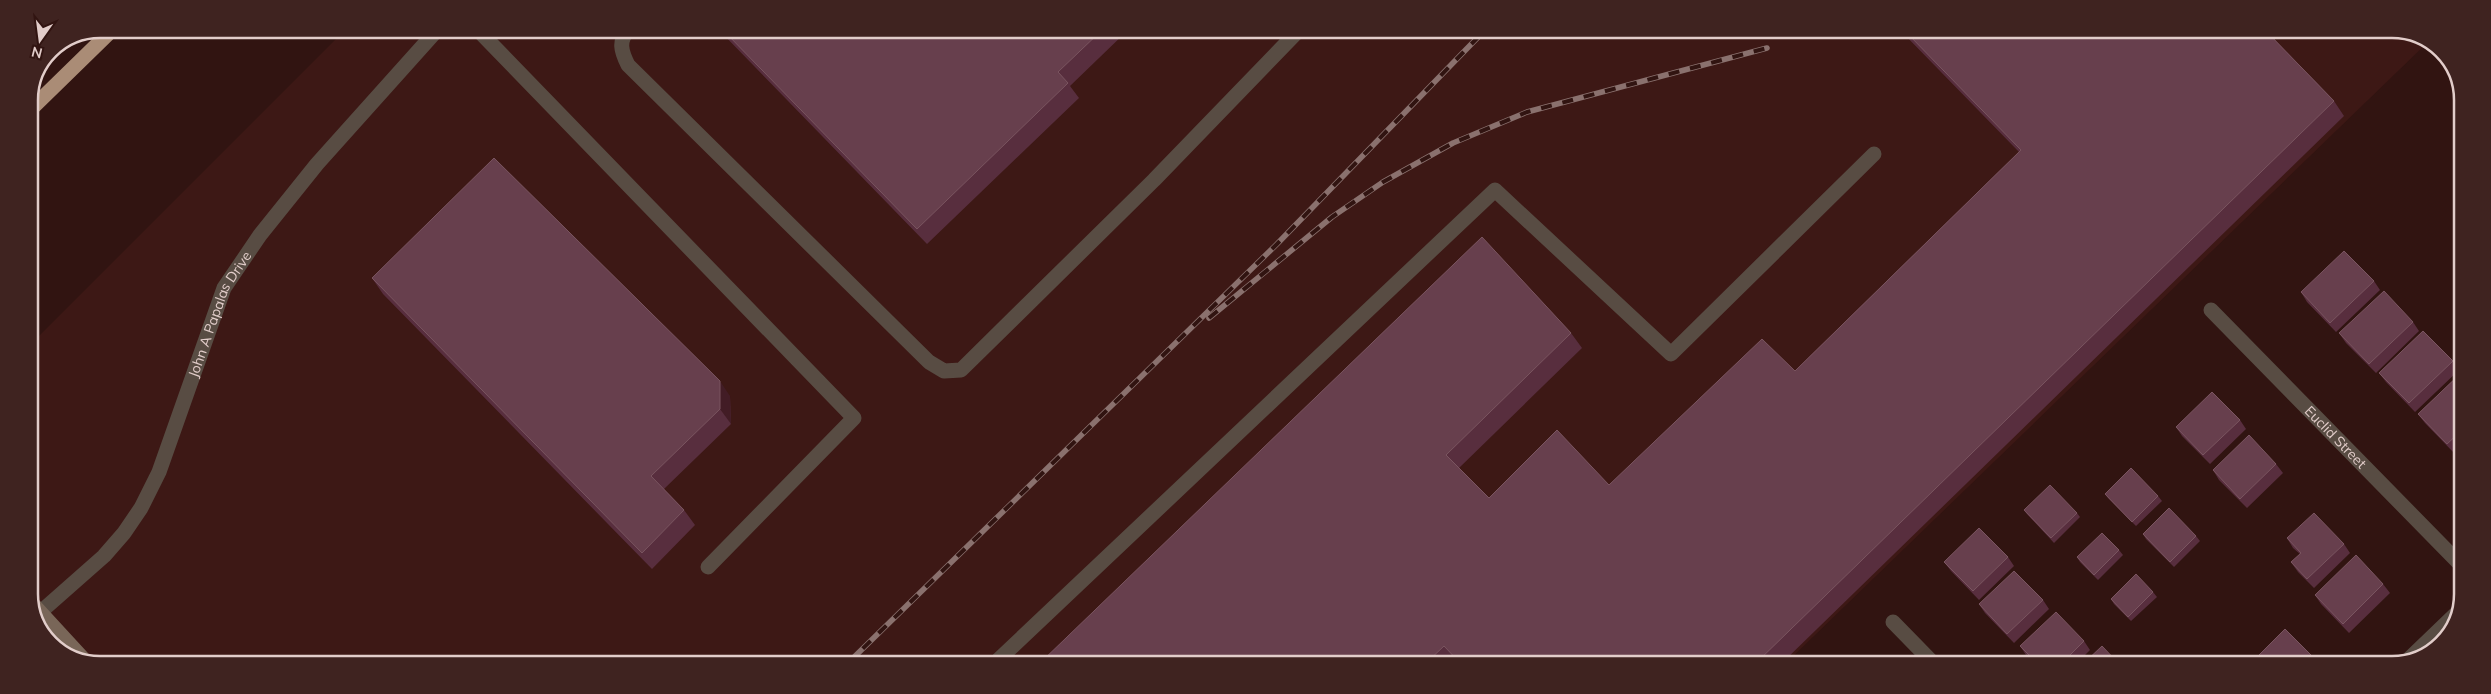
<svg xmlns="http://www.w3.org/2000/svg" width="2491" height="694" viewBox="0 0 2491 694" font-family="Mulish,sans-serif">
<rect width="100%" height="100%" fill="#311411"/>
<path fill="#3d1815" d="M346 29 2410 31 2428 42 1784 665 81 663 46 641 29 600V346Z"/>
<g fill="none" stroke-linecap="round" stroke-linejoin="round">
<path stroke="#584c43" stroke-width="15" d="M477 29 854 418 708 567
M629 29C618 41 621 51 628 65L929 362 944 371 961 370 1154 180 1299 30
M994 664 1495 190 1671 354 1874 154"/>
<g stroke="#584c43" stroke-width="15">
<path id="s1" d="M2211 310 2460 564"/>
<path id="s2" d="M36 616 104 556 124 533 141 508 159 472 224 288 260 235 317 164 438 29"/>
<path d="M1893 622 1935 665"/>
<path d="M2408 660 2460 610"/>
</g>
<path stroke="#796658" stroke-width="15" d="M29 600 87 663"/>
<path stroke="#aa8c76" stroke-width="15" d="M29 111 113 29"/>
<defs>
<path id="rail" d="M1209 318 1332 217 1383 182 1453 143 1527 112 1767 48
M847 664 1277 244 1485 30"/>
</defs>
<use href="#rail" stroke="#8a716e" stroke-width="5.5"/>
<use href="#rail" stroke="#311411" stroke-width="4" stroke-dasharray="11" stroke-linecap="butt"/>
</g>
<path fill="#582e3e" d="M718 29 1128 30 1070 86 1079 98 927 244Z
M1901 31H2266L2334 101 2344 116 1780 665 1457 664 1454 662 1452 664H1039L1571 333 1582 348 1459 468 1489 498 1609 485 1795 371 2019 152Z
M372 278 730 396 731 424 664 489 684 510 695 525 652 569 383 294Z
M2374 281 2380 290 2336 332 2307 302 2301 292Z
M2413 322 2419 331 2376 373 2346 343 2339 333Z
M2453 361 2459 370 2415 412 2386 382 2379 373Z
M2461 373V446L2454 453 2425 423 2418 414Z
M2240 420 2246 429 2210 464 2182 436 2176 427Z
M2276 464 2283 473 2247 508 2219 480 2213 470Z
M2105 494 2158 496 2162 501 2136 526 2108 498Z
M2024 510 2077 513 2080 517 2054 543 2027 514Z
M2143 534 2196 536 2200 541 2174 567 2146 539Z
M2287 538 2344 544 2350 553 2314 588 2298 572 2291 562 2300 554 2293 548Z
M2119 550 2123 555 2098 580 2080 562 2077 557Z
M2008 557 2014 566 1979 600 1951 571 1944 562Z
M2383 584 2390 593 2349 633 2321 604 2315 595Z
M2153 592 2157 597 2131 621 2114 604 2111 599Z
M2043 600 2049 609 2014 643 1985 613 1979 604Z
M2084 641 2090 650 2075 665H2036L2026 655 2020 646Z
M2259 655 2313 657 2316 662 2313 665H2268Z"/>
<path fill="#421c25" d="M720 381 730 396 731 424 720 409Z"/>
<path fill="#673f4d" stroke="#7a5560" d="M722 29 1102 30 1058 72 1068 83 917 229Z
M1905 31H2266L2334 101 1754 665 1461 664 1444 646 1425 664H1039L1482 237 1571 333 1446 455 1489 498 1557 430 1609 485 1762 339 1795 371 2021 150Z
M494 158 720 381V409L651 476 684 510 642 553 372 278Z
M2344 251 2374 281 2330 323 2301 292Z
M2384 291 2413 322 2369 364 2339 333Z
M2423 331 2453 361 2409 403 2379 373Z
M2461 373V431L2447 444 2418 414Z
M2212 392 2240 420 2203 455 2176 427Z
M2249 435 2276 464 2240 499 2213 470Z
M2131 468 2158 496 2132 522 2105 494Z
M2050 485 2077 513 2051 538 2024 510Z
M2169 508 2196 536 2170 562 2143 534Z
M2314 513 2344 544 2307 579 2291 562 2301 553 2287 538Z
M1979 528 2008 557 1973 591 1944 562Z
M2102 533 2119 550 2094 575 2077 557Z
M2356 555 2383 584 2343 624 2315 595Z
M2014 571 2043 600 2007 634 1979 604Z
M2136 574 2153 592 2128 617 2111 599Z
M2056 612 2084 641 2060 665H2039L2020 646Z
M2285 629 2313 657 2305 665H2270L2259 655Z
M2102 646 2120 665H2082Z
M1839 660 1843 665H1834Z"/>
<g text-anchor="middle" stroke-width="4" stroke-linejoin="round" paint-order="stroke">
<g font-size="14" fill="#e2cdca" stroke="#311411">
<text dy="5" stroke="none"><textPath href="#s2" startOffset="361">John A Papalas Drive</textPath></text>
<text dy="5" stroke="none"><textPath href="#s1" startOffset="178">Euclid Street</textPath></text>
</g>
</g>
<path d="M0 0H2491V694H0ZM100 38H2392A62 62 0 0 1 2454 100V594A62 62 0 0 1 2392 656H100A62 62 0 0 1 38 594V100A62 62 0 0 1 100 38Z" fill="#3f2320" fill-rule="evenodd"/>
<path fill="none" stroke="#e2cdca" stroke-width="2.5" d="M100 38H2392A62 62 0 0 1 2454 100V594A62 62 0 0 1 2392 656H100A62 62 0 0 1 38 594V100A62 62 0 0 1 100 38Z"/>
<g transform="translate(40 40) rotate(194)" stroke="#311411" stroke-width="4" paint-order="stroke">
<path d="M0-4L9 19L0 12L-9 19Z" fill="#e2cdca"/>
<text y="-8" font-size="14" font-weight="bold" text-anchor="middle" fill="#e2cdca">N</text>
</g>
</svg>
